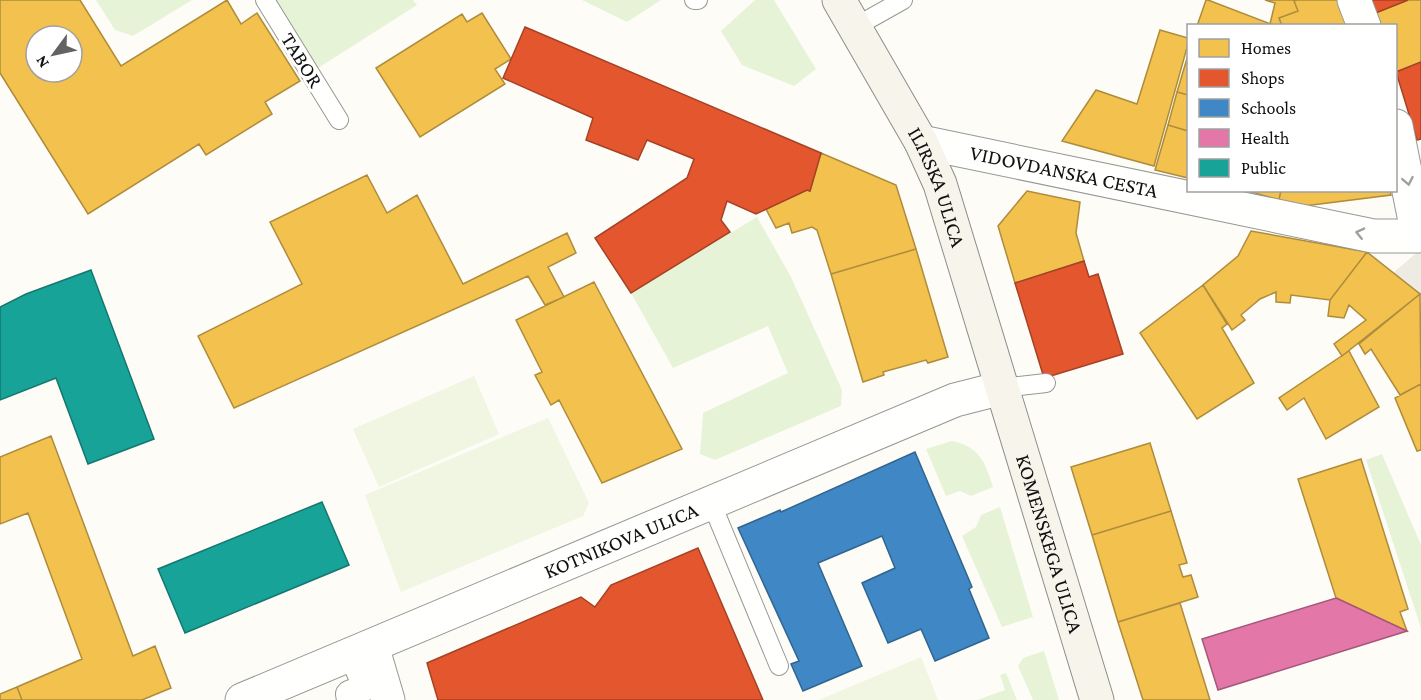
<svg xmlns="http://www.w3.org/2000/svg" width="1421" height="700" viewBox="0 0 1421 700" font-family="'Crimson Pro',serif">
<rect width="100%" height="100%" fill="#fdfcf7"/>
<path fill="#e7f3d7" d="M96 0H192L133 36 115 30Z
M276 0H413L417 5 318 68Z
M582 0H661L627 22Z
M755 0H774L816 69 794 86 742 65 721 31Z
M757 217 791 277 842 390 841 406 715 460 700 454 703 413 788 373 768 326 673 368 631 293Z
M952 441C980 447 985 462 993 487L971 496 960 491 946 496 926 449Z
M1382 454 1421 545V628L1366 460Z
M1000 507 1033 617 1002 627 962 536 976 527 981 515Z
M1044 651 1059 700H1033L1018 666 1023 658Z
M1006 673 1017 700H977L1005 690 1000 675Z"/>
<path fill="#f0f6e1" d="M474 376 499 434 379 487 353 429Z
M548 418 589 503 583 516 401 592 365 495Z
M921 657 938 700H819Z"/>
<path fill="#edebe2" d="M1421 249V295L1393 273Z"/>
<path fill="#f2c14e" stroke="#ae8c3c" stroke-width="1.5" fill-rule="evenodd" d="M0 0H80L121 66 227 0 241 24 257 13 300 81 265 102 272 114 206 155 199 144 88 214 0 73ZM36 36H72V72H36Z
M1206 0H1208L1276 26H1197Z
M1265 0H1297L1294 1 1298 11 1279 18 1282 26 1270 24 1275 3Z
M1341 0 1352 26H1282L1279 18 1298 11 1294 1 1297 0Z
M1408 0H1421V62L1396 72V26H1377L1373 14Z
M482 13 511 59 495 69 505 84 420 137 376 68 462 14 467 22Z
M1160 30 1188 38V44L1154 166 1062 141 1096 90 1137 104Z
M1188 55V95L1177 92Z
M1177 92 1188 95V131L1168 125Z
M1168 125 1188 131V178L1155 170Z
M821 153 896 185 916 249 831 274 817 230 812 227 792 233 789 223 776 228 766 209 807 190 810 191Z
M367 175 387 213 417 195 463 284 567 233 576 253 548 267 564 297 545 305 528 276 234 408 198 336 302 284 270 222Z
M1245 190H1281L1279 200Z
M1281 190H1390L1391 195 1304 206 1279 200Z
M1027 191 1080 202 1076 233 1084 261 1015 283 998 226Z
M1251 231 1367 252 1330 300 1291 295 1290 303 1276 302V292L1260 299 1241 315 1245 320 1232 330 1203 285 1238 256Z
M916 249 948 357 928 363 926 360 883 372 884 375 863 382 831 274Z
M1367 252 1420 294 1342 356 1334 344 1366 320 1349 305 1344 318 1328 316 1330 300Z
M594 282 682 449 602 483 559 400 551 405 535 375 542 372 516 320Z
M1203 285 1227 324 1222 328 1254 383 1197 419 1140 333Z
M1420 294 1421 384 1400 395 1371 349 1365 354 1359 344Z
M1349 351 1379 407 1326 439 1304 398 1287 410 1279 398Z
M1421 384V450L1417 451 1395 398Z
M51 436 133 656 155 646 171 688 142 700H22L17 687 82 659 28 513 0 524V457Z
M1150 443 1171 511 1092 535 1071 467Z
M1361 459 1408 609 1400 612 1407 631 1336 598 1298 479Z
M1171 511 1187 563 1179 565 1183 577 1191 575 1198 597 1118 622 1092 535Z
M1180 603 1210 700H1143L1118 622Z
M17 687 22 700H0V694Z"/>
<path fill="#e4572e" stroke="#a54225" stroke-width="1.5" d="M1368 0H1408L1373 14Z
M525 27 821 153 810 191 807 190 756 214 727 201 721 220 730 232 631 293 595 238 687 178 694 159 647 140 638 160 586 140 593 118 503 78Z
M1421 62V139L1417 140 1396 72Z
M1084 261 1089 277 1098 274 1123 354 1044 378 1015 283Z
M698 548 763 700H438L427 663 581 597 595 607 611 585Z"/>
<path fill="#3f88c5" stroke="#31648f" stroke-width="1.5" d="M915 452 972 587 969 589 989 638 935 661 921 629 888 643 862 583 895 568 882 536 818 563 862 666 803 691 791 664 799 661 738 528 780 510 781 512Z"/>
<path fill="#e377a8" stroke="#a4587b" stroke-width="1.5" d="M1336 598 1407 631 1218 690 1202 639Z"/>
<path fill="#17a398" stroke="#157770" stroke-width="1.5" d="M91 270 154 439 88 464 56 378 0 400V307L26 294Z
M322 502 349 565 185 633 158 569Z"/>
<g fill="none" stroke-linecap="round" stroke-linejoin="round">
<defs>
<path id="service" d="M265 0 339 120
M694 0H698
M855 27 903 0
M1002 388 1046 383
M711 502 779 666"/>
<path id="pedestrian" d="M350 700 349 694 366 687 352 654"/>
<g id="minor">
<path d="M1354 0 1364 26"/>
<path id="s1" d="M921 142 1373 236H1418L1396 126"/>
<path d="M372 646 388 700"/>
<path id="s2" d="M242 700 955 400 1002 388"/>
</g>
<g id="secondary">
<path id="s3" d="M839 0 921 142 940 184 1097 700"/>
</g>
</defs>
<use href="#service" stroke="#979795" stroke-width="20"/>
<use href="#pedestrian" stroke="#979795" stroke-width="28"/>
<use href="#minor" stroke="#979795" stroke-width="35"/>
<use href="#secondary" stroke="#8e8d8b" stroke-width="35"/>
<use href="#service" stroke="#fffffe" stroke-width="18"/>
<use href="#pedestrian" stroke="#fffffe" stroke-width="26"/>
<use href="#minor" stroke="#fffffe" stroke-width="33"/>
<use href="#secondary" stroke="#f6f4eb" stroke-width="33"/>
</g>
<defs><path id="oneway-chevron" d="M-2-3.5L2.5 0L-2 3.5" fill="none" stroke-width="1.6" stroke-linecap="round" stroke-linejoin="round" transform="scale(1.5)"/></defs>
<g stroke="#a0a09f">
<use href="#oneway-chevron" transform="translate(1408 181) rotate(79)"/>
<use href="#oneway-chevron" transform="translate(1360 233) rotate(-167)"/>
</g>
<g text-anchor="middle" stroke-width="6" stroke-linejoin="round" paint-order="stroke">
<g font-size="21" fill="#111" stroke="#fff">
<text transform="translate(302 60) rotate(58)" y="7">TABOR</text>
<text dy="7" stroke="none"><textPath href="#s1" startOffset="146">VIDOVDANSKA CESTA</textPath></text>
<text dy="7" stroke="none"><textPath href="#s3" startOffset="212">ILIRSKA ULICA</textPath></text>
<text dy="7" stroke="none"><textPath href="#s2" startOffset="411">KOTNIKOVA ULICA</textPath></text>
<text dy="7" stroke="none"><textPath href="#s3" startOffset="586">KOMENSKEGA ULICA</textPath></text>
</g>
</g>
<rect x="1187" y="24" width="210" height="168" fill="#ffffff" stroke="#a0a0a0" stroke-width="1.5"/>
<rect x="1199" y="39" width="30" height="18" fill="#f2c14e" stroke="#a0a0a0" stroke-width="1.5"/>
<text x="1241" y="54" font-size="18" fill="#111111">Homes</text>
<rect x="1199" y="69" width="30" height="18" fill="#e4572e" stroke="#a0a0a0" stroke-width="1.5"/>
<text x="1241" y="84" font-size="18" fill="#111111">Shops</text>
<rect x="1199" y="99" width="30" height="18" fill="#3f88c5" stroke="#a0a0a0" stroke-width="1.5"/>
<text x="1241" y="114" font-size="18" fill="#111111">Schools</text>
<rect x="1199" y="129" width="30" height="18" fill="#e377a8" stroke="#a0a0a0" stroke-width="1.5"/>
<text x="1241" y="144" font-size="18" fill="#111111">Health</text>
<rect x="1199" y="159" width="30" height="18" fill="#17a398" stroke="#a0a0a0" stroke-width="1.5"/>
<text x="1241" y="174" font-size="18" fill="#111111">Public</text>
<g transform="translate(54 54) rotate(237)"><circle r="28" fill="#ffffff" stroke="#a0a0a0" stroke-width="1.5"/>
<path d="M0-4.5L10 22L0 15L-10 22Z" fill="#646362"/>
<text y="-9" font-size="16" font-weight="bold" text-anchor="middle" fill="#111111">N</text>
</g>
</svg>
